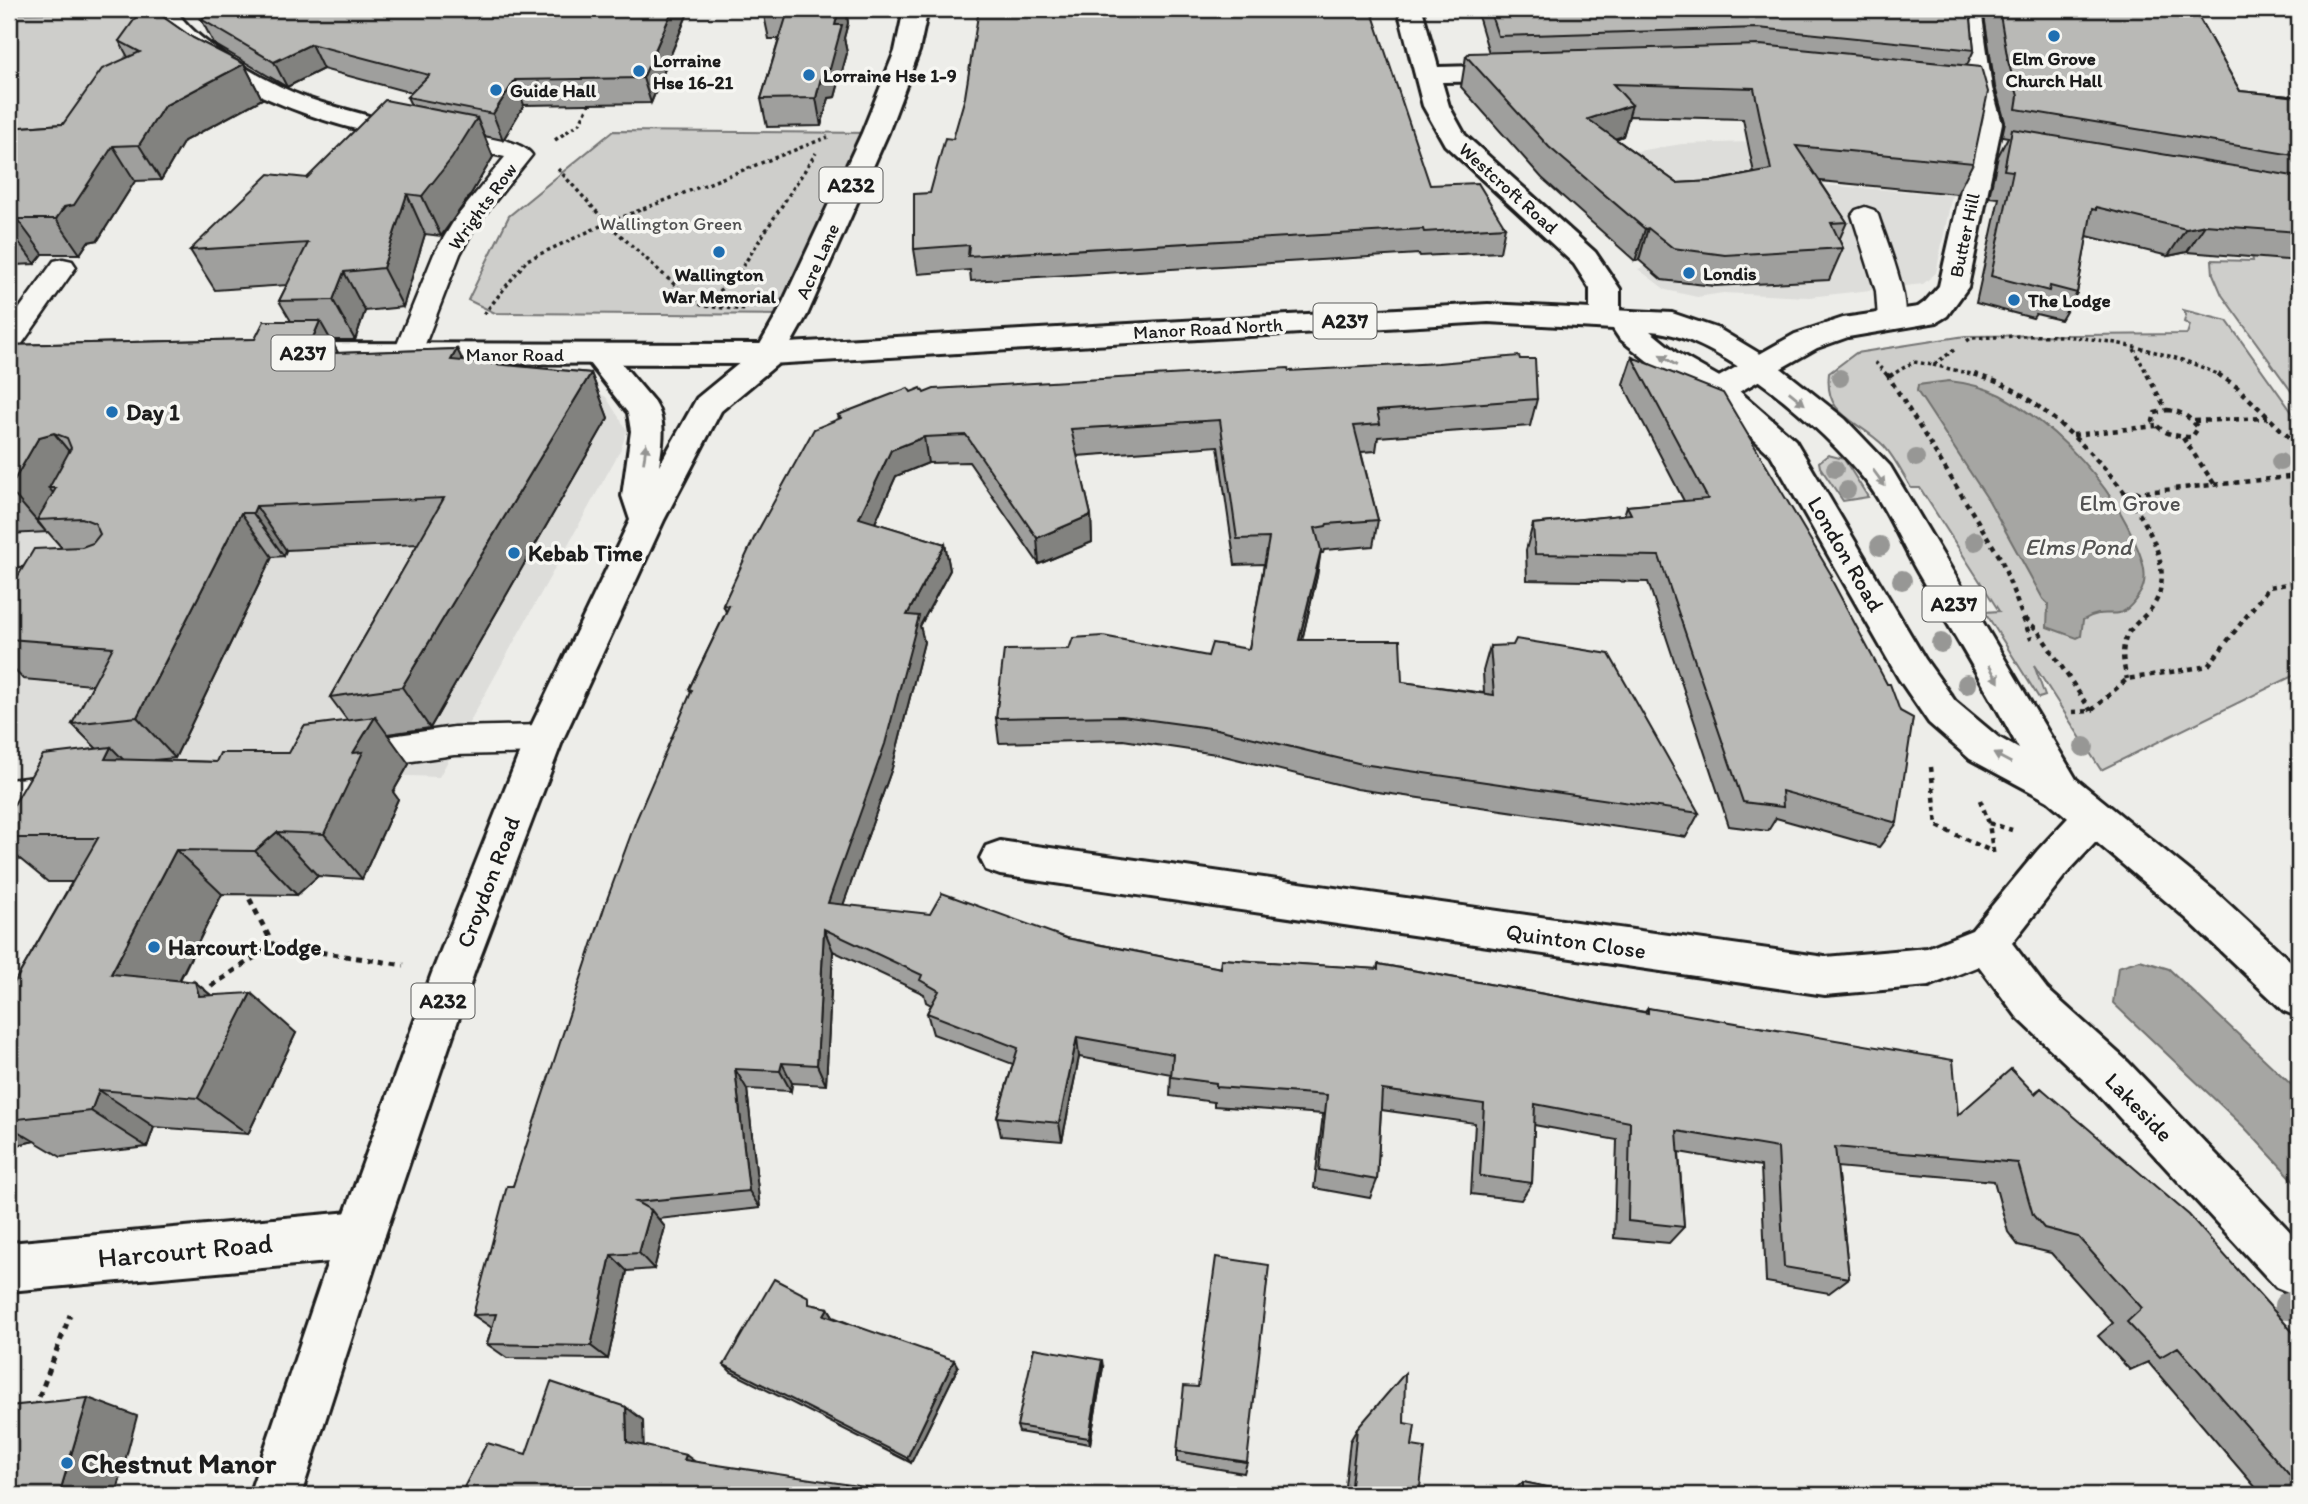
<svg xmlns="http://www.w3.org/2000/svg" width="2308" height="1504" viewBox="0 0 2308 1504" font-family="Itim,sans-serif">
<rect width="100%" height="100%" fill="#edede9"/>
<filter id="ink" filterUnits="userSpaceOnUse"><feTurbulence type="fractalNoise" baseFrequency=".0143" numOctaves="2"/><feDisplacementMap in="SourceGraphic" scale="14" xChannelSelector="R" yChannelSelector="G"/><feConvolveMatrix kernelMatrix="1 2 1 2 8 2 1 2 1" color-interpolation-filters="sRGB"/></filter>
<g filter="url(#ink)">
<path fill="#ddddda" d="M1786 141 1811 184 1952 195 1936 273 1923 284 1809 297 1723 293 1697 297 1666 290 1638 269 1701 243 1600 157 1682 144Z
M9 377H570L606 397 627 430 621 449 439 777 265 771 9 828Z"/>
<path fill="#cececb" stroke="#757574" stroke-width="2" d="M136 9 150 17 75 138H9V14L126 12Z
M613 131 875 133 792 315 495 313 468 300 509 216Z
M2248 231 2299 233V402L2222 295 2213 274 2212 260 2253 261Z
M2183 310 2227 321 2299 422V673L2101 770 2034 665 2045 696 2039 698 1985 612 1999 611 1920 488H1911C1903 475 1895 458 1884 446 1857 419 1824 417 1829 373L1856 353 1965 336 2187 334 2190 325 2184 322 2186 315Z
M1828 455 1844 459 1868 497 1843 501 1820 467 1819 462Z"/>
<path fill="#a6a6a3" stroke="#6f6f6d" stroke-width="2" d="M1949 381C1968 383 1984 387 2000 395 2057 426 2114 487 2137 547 2143 561 2149 579 2140 593 2118 629 2111 603 2083 620L2081 636 2077 638 2047 627 2048 604 2043 599 1989 501 1917 391 1918 385Z
M2140 960 2169 969 2299 1092V1186L2244 1127 2113 1003 2118 967Z"/>
<g fill="none" stroke-linecap="round" stroke-linejoin="round">
<defs>
<path id="service" d="M442 129C463 133 520 137 532 155L475 226 460 254 422 352 418 358 408 361 398 358 394 352 434 254 455 219 505 157 433 141 430 136 433 131Z
M1865 207 1874 210 1878 215C1885 238 1914 306 1902 325L1892 328 1882 325 1878 319 1876 291 1852 215 1856 210Z
M63 259 72 261 76 267 19 348 9 351V323L54 261Z
M62 566 73 570 78 578 73 586 62 590 9 593V569Z
M544 725 556 729 561 739 556 749 544 753 454 755 349 770 337 766 331 756 337 746 349 742 454 727Z
M68 773 81 778 86 788 81 798 68 803 9 810V780Z"/>
<path id="minor" d="M152 9H176C191 41 273 86 307 98 327 105 349 110 369 116L373 122 369 128 360 130C298 115 178 70 152 9Z
M1398 9H1422L1438 67 1516 65 1525 68 1529 73 1525 78 1516 81 1442 82 1449 106 1465 135 1595 252 1620 289V318L1616 325 1605 328 1594 325 1590 318V289L1574 264 1445 145 1423 106Z
M1957 9H1981L1992 88 2002 123 1968 287 1947 316 1937 322 1848 337 1817 348 1730 397 1719 400 1708 397 1703 390 1708 383 1795 334 1843 318 1918 307 1925 302 1939 286 1976 123 1966 88Z
M2093 801 2107 806 2113 818 2107 830 2066 874 2012 943 2047 989 2128 1062 2299 1241V1292L2293 1294 2276 1287 2096 1092 2017 1017 1979 966 1929 986 1825 995 1000 875 986 870 980 858 986 846 1000 841 1825 957 1927 948 1972 930 2038 850 2079 806Z
M361 1211 378 1218 385 1235 378 1252 361 1259 9 1291V1243Z"/>
<path id="primary" d="M1488 304 1672 313 1719 329 1772 361 1845 419 1890 466 2076 779 2217 893 2299 969V1017L2284 1011 2187 919 2048 801 1970 759 1929 723 1899 679 1771 455 1708 397 1655 367 1619 338 1613 329 1488 322 770 364 285 363 274 360 270 353 274 346 285 343 770 344ZM1650 331C1719 335 1822 427 1865 480 1886 507 1901 543 1918 573 1952 631 1987 689 2019 749L1998 737 1955 701 1925 659 1795 440 1730 383 1677 353Z"/>
<path id="trunk" d="M904 9H928L919 51 888 133 807 315 781 361 721 411 664 520 563 739 474 973 385 1235 301 1495H249L337 1235 432 973 525 739 630 520 622 496 631 431 628 413 582 354 586 347 597 344 608 347 655 403C667 422 662 445 659 466L697 398 758 348 777 315 862 133 895 51Z"/>
</defs>
<use href="#service" stroke="#1c1c1c" stroke-width="5"/>
<use href="#minor" stroke="#1c1c1c" stroke-width="6"/>
<use href="#primary" stroke="#1c1c1c" stroke-width="6"/>
<use href="#trunk" stroke="#1c1c1c" stroke-width="6"/>
<path stroke="#1c1c1c" stroke-width="3.5" stroke-dasharray="3.5 3.5" stroke-linecap="butt" d="M9 13 26 9
M555 140 580 123 592 98
M558 169 607 223 687 296 703 306 746 310
M703 305 737 275 816 153
M484 314 527 260 607 223 828 137
M1967 341 1971 338C2000 337 2029 335 2058 336 2106 338 2178 354 2221 376
M2134 349 2148 376
M1875 362 1888 376
M1914 362 1933 365 1954 350
M1933 365 1980 376
M1890 376 1915 361"/>
<path stroke="#1c1c1c" stroke-width="4.5" stroke-dasharray="5 5" stroke-linecap="butt" d="M1887 374 2001 559 2031 639
M1974 374C1989 379 2005 384 2019 393 2067 423 2171 522 2161 585 2155 628 2110 616 2127 679
M2147 374 2166 410
M2218 374 2237 387 2299 447
M1889 377 1893 374
M2167 410C2181 411 2190 417 2198 428L2192 437C2177 437 2162 434 2153 421L2155 413Z
M2194 421 2268 418
M2073 435 2156 426
M2183 438 2215 485
M2125 494 2299 476
M2025 618 2038 631 2091 711
M2072 712 2091 711 2127 679 2208 666 2269 587 2299 582
M1931 767 1937 826 1991 851
M1980 800 1989 823 1994 858
M1989 823 2012 830"/>
<path stroke="#1c1c1c" stroke-width="5" stroke-dasharray="6 6" stroke-linecap="butt" d="M273 945 404 965
M201 993 273 945 245 890
M35 1408 70 1315"/>
<use href="#service" fill="#f6f6f2" fill-rule="evenodd"/>
<use href="#minor" fill="#f6f6f2" fill-rule="evenodd"/>
<use href="#primary" fill="#f6f6f2" fill-rule="evenodd"/>
<use href="#trunk" fill="#f6f6f2" fill-rule="evenodd"/>
</g>
<g fill="#979795">
<circle cx="1840" cy="378" r="9"/>
<circle cx="1916" cy="458" r="9"/>
<circle cx="2280" cy="462" r="9"/>
<circle cx="1835" cy="469" r="9"/>
<circle cx="1847" cy="490" r="9"/>
<circle cx="1975" cy="541" r="10"/>
<circle cx="1880" cy="546" r="10"/>
<circle cx="1902" cy="580" r="10"/>
<circle cx="1941" cy="643" r="10"/>
<circle cx="1967" cy="684" r="10"/>
<circle cx="2084" cy="747" r="10"/>
<circle cx="2288" cy="1306" r="14"/>
</g>
<path fill="#9f9f9d" stroke="#1c1c1c" stroke-width="2" fill-rule="evenodd" d="M36 9H139L140 11H37Z
M764 9 847 16 848 23 844 38 847 53 835 97 829 98 821 126 767 127 761 99 779 39H769L763 11Z
M1476 9H1970L1974 50 1967 65 1973 163 1957 194 1820 181 1847 222 1839 240 1843 248 1829 280 1714 286 1662 280 1639 260 1635 261 1542 178 1461 87 1466 56 1489 53ZM1629 116 1743 119 1754 173 1714 181 1677 183 1616 139 1623 136Z
M1983 9H2194L2240 91 2299 97V261L2187 252 2168 256 2087 236 2077 293 2061 320 2036 314 2033 318 1976 303 1999 198 1989 197 1998 156 2008 137 2002 136 2005 122 1995 87Z
M687 15 651 103 524 105 503 140 484 136 493 157 469 197 441 236 425 234 403 307 365 311 355 340H331L338 353 457 349 463 361 591 373 608 418 430 728 387 734 409 764 393 792 398 799 362 879 318 876 297 895 222 894 180 980 195 982 211 995 296 1033 248 1134 154 1127 147 1147 61 1157 34 1141 9 1147V992L72 882H48L9 850V813L97 749 72 724 93 685 23 679 9 664V591L62 548 48 532 9 534V345L255 339 291 321 279 301 287 285 215 290 190 250 307 178 411 105 407 97 412 93 323 69 287 87 214 44 201 19ZM418 544 330 697 347 720 289 753 216 762 154 760 175 758 272 557 284 556 286 550Z
M166 19 193 38 244 64 262 99 184 141 161 180 135 181 98 240 88 242 80 254H43L35 264 15 265 11 270H9V128L63 124 128 57 119 41Z
M1430 185 1505 227 1500 252 1420 256 1419 254 971 281 970 270 918 274 914 249Z
M1632 357 1832 576 1831 579 1897 823 1879 847 1776 818 1768 831 1729 826 1648 582 1527 580 1526 550 1533 524 1624 515 1627 506 1684 501 1623 384Z
M1289 371 1537 399 1530 426 1378 437 1376 451 1361 452 1378 520 1373 546 1324 550 1323 553H1320L1317 576 1302 640 1402 682 1484 693 1483 671 1490 646 1699 813 1686 837 1357 789 1216 754 1123 740 999 743 996 718 1208 656 1249 649 1264 564 1235 565 1218 446 1077 456 1091 515 1092 542 1039 564 969 462 928 463 896 476 875 523 945 544 950 570 920 626 924 642 892 768 843 905 1066 938 1220 968 1221 959 1377 969 1378 964 1645 1012 1648 1008 1958 1114 2034 1093 2041 1088 2299 1339V1495H2262L2148 1362 2130 1370 2098 1336 2113 1323 2051 1253 2018 1245 2008 1232 1994 1181 1837 1167 1849 1278 1829 1293 1766 1282 1761 1166 1679 1152 1684 1227 1669 1243 1614 1238 1617 1140 1534 1125 1532 1183 1521 1200 1471 1194 1475 1123 1381 1110 1377 1180 1370 1198 1314 1188 1323 1114 1214 1106V1102L1170 1096 1171 1074 1079 1057 1062 1141 1001 1136 997 1117 1013 1064 933 1034 927 1013 931 1005 926 1002 924 994 833 951 826 1085 792 1083 791 1091 747 1089 760 1208 658 1219 665 1227 654 1269 627 1271 608 1359 507 1358 487 1344 492 1328 473 1315 513 1186 691 693 689 689 726 612 723 605 839 419 838 415 911 392 924 393Z
M814 1305 828 1308 833 1316V1317L958 1367 911 1463 731 1372 724 1365Z
M1103 1367 1090 1444 1019 1432 1017 1426Z
M1404 1423 1412 1446 1419 1495H1344L1350 1441 1357 1429Z
M1177 1451 1247 1462 1244 1473 1177 1462Z
M1523 1482 1582 1495H1511V1493Z"/>
<path fill="#82827f" stroke="#1c1c1c" stroke-width="2" d="M673 9H686L687 15 651 103 643 78Z
M839 9H849L847 16 848 23 844 38 847 53 835 97 829 98 821 126 816 98Z
M311 44 323 69 287 87 274 62Z
M244 64 262 99 184 141 161 180 139 145 164 106Z
M515 80 524 105 503 140 493 114Z
M1632 105 1623 136 1580 150 1588 119Z
M477 118 493 157 469 197 441 236 422 196Z
M113 146 135 181 98 240 88 242 80 254 56 219Z
M407 194 425 234 403 307 383 268Z
M17 219 43 254 35 264 9 229Z
M2205 225 2187 252 2168 256 2186 229Z
M1648 228 1639 260 1635 261 1645 229Z
M9 257 15 265 11 270 9 267Z
M344 272 365 311 355 340 333 300Z
M320 321 345 365 306 354Z
M457 349 479 394 451 360Z
M591 373 608 418 430 728 402 687Z
M54 433 90 477 56 488H49L63 505 37 520 47 533 9 489 39 437Z
M924 437 928 463 896 476 865 545 859 518 891 450Z
M256 506 286 550 284 556 253 513Z
M241 513 272 557 175 758 137 717Z
M1091 515 1092 542 1039 564 1037 538Z
M945 544 950 570 920 626 924 642 892 768 836 925 828 903 907 615Z
M1321 550 1317 576 1296 666 1299 640Z
M375 717 409 764 393 792 398 799 362 879 324 834 353 753Z
M111 747 157 794 105 759Z
M277 832 318 876 297 895 255 851Z
M176 850 222 894 162 1015 111 974Z
M824 929 833 951 826 1085 817 1065Z
M195 982 238 1018 251 993 296 1033 248 1134 198 1098 199 996Z
M1077 1037 1079 1057 1062 1141 1059 1123Z
M782 1063 792 1083 791 1091 780 1071Z
M735 1069 747 1089 760 1208 749 1191Z
M99 1090 154 1127 147 1147 91 1111Z
M9 1126 34 1141 9 1147Z
M651 1210 665 1227 654 1269 639 1253Z
M611 1255 627 1271 608 1359 591 1346Z
M828 1308 833 1316 830 1322 824 1315Z
M954 1360 958 1367 911 1463 907 1458Z
M1102 1360 1103 1367 1090 1444 1089 1438Z
M88 1398 137 1416 116 1495H59Z
M626 1407 643 1420 644 1454 627 1442Z
M686 1455 701 1466 684 1460Z
M885 1490 890 1495H882Z"/>
<path fill="#b9b9b6" stroke="#1c1c1c" stroke-width="2" fill-rule="evenodd" d="M142 9H155L166 19 193 38 244 64 164 106 139 145 113 146 74 205 64 207 56 219H17L9 229V128L63 124 102 69 140 52 119 41Z
M220 9H673L643 78 515 80 493 114 407 97 429 75 311 44 274 62 201 19Z
M764 9H839L835 25H842L830 69H823L816 98 761 99 788 11H763Z
M979 9H1371L1430 185 1478 183 1505 227 1424 232 1423 229 968 256 969 245 914 249V194L930 193 945 138 953 139 965 97Z
M1489 9H1970L1974 50 1758 28 1498 36Z
M1999 9H2194L2240 91 2299 97V156L2016 109 2018 96 2008 61Z
M1760 45 1981 67 1988 92 1973 163 1796 146 1847 222 1831 223 1843 248 1725 255 1673 248 1648 228 1645 229 1549 147 1466 56 1469 53ZM1613 84 1754 88 1771 170 1714 181 1677 183 1588 119 1632 105Z
M385 100 477 118 452 158 422 196 407 194 383 268 344 272 333 300 279 301 308 243 190 250 269 174 307 178Z
M2012 129 2299 177V232L2205 225 2186 229 2096 207V210L2092 209 2077 293 2050 286 2049 291 1991 276 2013 171 2004 170Z
M264 321H320L306 354 457 349 451 360 591 373 402 687 330 697 444 498 256 506 253 513H241L137 717 72 724 113 647 9 639V591L34 549 82 547 93 543 100 534 95 523 82 518 37 520 56 488H49L71 448 67 438 54 433 39 437 9 489V345L255 339Z
M1519 356 1520 359H1535L1537 399 1377 411 1380 424 1354 426 1378 520 1327 524 1326 526 1315 528 1321 550 1299 640H1400L1402 682 1494 695 1490 646 1513 645 1516 639 1609 654 1699 813 1362 764 1217 729 1122 716 996 718 1004 650 1069 649 1073 638 1103 636 1208 656 1212 643 1249 649 1269 538 1237 539 1220 420 1071 429 1091 515 1037 538 966 435 924 437 891 450 859 518 945 544 907 615 919 616 885 744 828 903 930 914 942 893 1066 938 1221 968V959L1378 969V964L1648 1013V1008L1953 1060 1958 1115 2011 1069 2035 1094 2041 1088 2189 1215 2299 1339V1486L2178 1347 2160 1357 2127 1322 2142 1308 2078 1237 2044 1228 2033 1215 2018 1163 1835 1147 1849 1278 1784 1267 1778 1148 1677 1131 1684 1227 1628 1221 1630 1122 1535 1104 1532 1183 1480 1176 1484 1104 1382 1090 1377 1180 1319 1170 1327 1095 1216 1087V1083L1171 1077 1173 1054 1077 1037 1059 1123 997 1117 1018 1048 927 1013 939 991 920 980 922 975 824 929 817 1065 782 1063 780 1071 735 1069 749 1191 636 1202 651 1210 639 1253 611 1255 591 1346 487 1344 496 1314 473 1315 507 1186H513L606 902 637 818 692 690 689 689 729 606 723 605 755 536 814 429 841 418 838 415 908 388 911 392 921 388 924 393 934 389 1288 368 1289 371 1438 363Z
M1632 357 1723 393 1832 576 1830 577 1887 684H1890L1900 711 1913 718 1897 823 1782 791 1783 807 1743 802 1659 556 1535 554 1533 524 1631 514 1627 506 1708 499Z
M375 717 353 753 363 752 324 834 277 832 255 851 176 850 111 974 195 982 199 996 251 993 198 1098 99 1090 91 1111 9 1120V992L98 838H9V813L43 755 111 747 105 759 216 762 220 753H289L304 726Z
M1216 1257 1269 1265 1247 1462 1177 1451 1184 1386 1198 1387Z
M774 1279 809 1297V1304L828 1308 824 1315 954 1360 907 1458 724 1365Z
M1034 1348 1102 1360 1089 1438 1017 1426Z
M1405 1373 1404 1423 1415 1425 1412 1446 1425 1448 1419 1495H1350L1357 1429Z
M551 1382 626 1407 627 1442 686 1455 684 1460 885 1490 882 1495H460L487 1443 526 1454Z
M88 1398 59 1495H9V1406Z
M1523 1482 1582 1494V1495H1523Z"/>
<defs><path id="oneway-solid" d="M-6-.8H1V-3.2L6.5 0L1 3.2V.8H-6Z" transform="scale(1.75)"/></defs>
<g fill="#949492">
<use href="#oneway-solid" transform="translate(1668 360) rotate(-147)"/>
<use href="#oneway-solid" transform="translate(1797 398) rotate(39)"/>
<use href="#oneway-solid" transform="translate(645 453) rotate(-82)"/>
<use href="#oneway-solid" transform="translate(1879 478) rotate(54)"/>
<use href="#oneway-solid" transform="translate(1994 674) rotate(60)"/>
<use href="#oneway-solid" transform="translate(2002 758) rotate(-152)"/>
</g>
</g>
<g fill="#1f6fb2" stroke="#f6f6f2" stroke-width="2.5">
<circle cx="2054" cy="36" r="7"/>
<circle cx="639" cy="71" r="7"/>
<circle cx="809" cy="75" r="7"/>
<circle cx="496" cy="90" r="7"/>
<circle cx="719" cy="252" r="7"/>
<circle cx="1689" cy="273" r="7"/>
<circle cx="2014" cy="300" r="7"/>
<circle cx="112" cy="412" r="7"/>
<circle cx="514" cy="553" r="7"/>
<circle cx="154" cy="947" r="7"/>
<circle cx="67" cy="1463" r="7"/>
</g>
<g text-anchor="middle" stroke-width="7" stroke-linejoin="round" paint-order="stroke">
<g font-size="19" font-weight="bold" fill="#1c1c1c" stroke="#f6f6f2" text-anchor="start">
<text x="2054" y="65" text-anchor="middle">Elm Grove<tspan x="2054" dy="22">Church Hall</tspan></text>
<text x="653" y="67">Lorraine<tspan x="653" dy="22">Hse 16-21</tspan></text>
<text x="823" y="82">Lorraine Hse 1-9</text>
<text x="510" y="97">Guide Hall</text>
<text x="1703" y="280">Londis</text>
<text x="719" y="281" text-anchor="middle">Wallington<tspan x="719" dy="22">War Memorial</tspan></text>
<text x="2028" y="307">The Lodge</text>
</g>
<g font-size="19" fill="#1c1c1c" stroke="#f6f6f2">
<text transform="translate(1509 188) rotate(42)" y="7">Westcroft Road</text>
<text transform="translate(482 206) rotate(-54)" y="7">Wrights Row</text>
<text transform="translate(1964 235) rotate(-78)" y="7">Butter Hill</text>
<text transform="translate(817 261) rotate(-66)" y="7">Acre Lane</text>
<text transform="translate(1208 328) rotate(-3)" y="7">Manor Road North</text>
<text x="515" y="361">Manor Road</text>
</g>
<g font-size="19" fill="#515151" stroke="#f6f6f2">
<text x="671" y="230">Wallington Green</text>
</g>
<g fill="#f6f6f2" stroke="#5d5d5c" stroke-width="2">
<rect x="819.5" y="167.5" width="63" height="35" rx="5"/>
<rect x="1313.5" y="303.5" width="63" height="35" rx="5"/>
<rect x="271.5" y="335.5" width="63" height="35" rx="5"/>
<rect x="1922.5" y="586.5" width="63" height="35" rx="5"/>
<rect x="411.5" y="983.5" width="63" height="35" rx="5"/>
</g>
<g font-size="21" font-weight="bold" fill="#1c1c1c">
<text x="851" y="192">A232</text>
<text x="1345" y="328">A237</text>
<text x="303" y="360">A237</text>
<text x="1954" y="611">A237</text>
<text x="443" y="1008">A232</text>
</g>
<g font-size="23" font-weight="bold" fill="#1c1c1c" stroke="#f6f6f2" text-anchor="start">
<text x="126" y="420">Day 1</text>
<text x="528" y="561">Kebab Time</text>
<text x="168" y="955">Harcourt Lodge</text>
</g>
<g font-size="23" fill="#515151" stroke="#f6f6f2">
<text x="2130" y="511">Elm Grove</text>
</g>
<g font-size="23" fill="#1c1c1c" stroke="#f6f6f2">
<text transform="translate(1846 554) rotate(60)" y="8">London Road</text>
<text transform="translate(488 882) rotate(-69)" y="8">Croydon Road</text>
<text transform="translate(1576 941) rotate(8)" y="8">Quinton Close</text>
<text transform="translate(2139 1107) rotate(46)" y="8">Lakeside</text>
</g>
<g font-size="24" font-style="italic" fill="#535352" stroke="#f6f6f2">
<text x="2078" y="555">Elms Pond</text>
</g>
<g font-size="28" fill="#1c1c1c" stroke="#f6f6f2">
<text transform="translate(185 1250) rotate(-5)" y="10">Harcourt Road</text>
</g>
<g font-size="28" font-weight="bold" fill="#1c1c1c" stroke="#f6f6f2" text-anchor="start">
<text x="81" y="1473">Chestnut Manor</text>
</g>
</g>
<rect width="2308" height="1504" fill="none" stroke="#f6f6f2" stroke-width="35"/>
<rect x="18" y="18" width="2273" height="1469" fill="none" stroke="#1c1c1c" stroke-width="2.5" filter="url(#ink)"/>
</svg>
